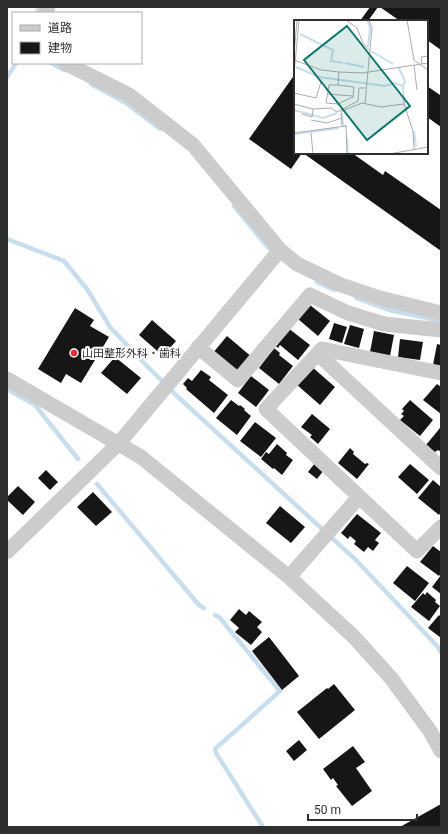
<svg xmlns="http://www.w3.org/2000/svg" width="448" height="834" viewBox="0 0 448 834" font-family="Roboto,'Noto Sans JP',sans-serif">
<rect width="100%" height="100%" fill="#fff"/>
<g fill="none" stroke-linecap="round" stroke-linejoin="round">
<path stroke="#c8deed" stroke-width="4.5" d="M37 13 39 7
M51 63 64 70
M7 77 16 63
M91 84 126 103 160 129
M234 206 266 245 273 252
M7 239 64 261 87 289 110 327 142 361 178 397 356 560 438 647 441 652
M317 282 334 290
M356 298 389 310 441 321
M7 389 35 405 78 459
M97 484 199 605 204 608
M215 615 220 618 280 691 215 749 216 753 263 827"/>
</g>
<path fill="#161616" d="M370 7H378L368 21H360Z
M380 7H441V50L427 40V21H400Z
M295 74V153H302L291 169 249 139Z
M427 86 440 95 441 94V127L427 117Z
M303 153H352L383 175 385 171 441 210V251Z
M310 305 330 321 318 336 298 319Z
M75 308 94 320 90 326 109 337 81 383 66 374 61 383 38 369Z
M152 320 176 341 163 356 139 335Z
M334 323 347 327 342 343 329 339Z
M350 325 364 329 359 348 344 344Z
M288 328 310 345 298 360 280 345 278 348 273 344Z
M374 331 394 335 390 356 370 352Z
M227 336 253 358 239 376 212 354Z
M400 339 423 342 420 360 398 357Z
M437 344 441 345V366L433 365Z
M274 348 280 353 279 355 293 366 279 384 259 368Z
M115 357 141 378 127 394 101 373Z
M311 366 335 387 320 405 296 384Z
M201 370 211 377 209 380 228 395 214 413 186 389 187 388 183 384 188 378 192 381Z
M251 376 269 390 256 407 238 393Z
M437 384 441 387V414L423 400Z
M231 400 239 406 240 405 245 409 244 410 251 416 237 435 216 418Z
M410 400 433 420 420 436 400 420 404 416 401 414 404 411 402 409Z
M312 414 330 429 318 444 310 437 312 435 301 427Z
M255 422 276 438 261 457 240 441Z
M440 428 441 429V452L438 450 435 452 426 445Z
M277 444 287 453 286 455 293 460 282 475 274 468 273 469 261 459 266 452 269 454Z
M350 448 354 452 353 454 365 464 367 463 369 464 357 479 338 463Z
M315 463 324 470 317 479 308 472Z
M410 464 429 480 417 494 398 477Z
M46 470 58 482 50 490 38 478Z
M433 480 441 487V512L439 515 418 498Z
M18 486 35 502 23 515 7 500V497Z
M93 492 112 512 96 526 77 507Z
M280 506 305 527 291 543 266 523Z
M357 514 381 533 375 540 379 543 373 551 368 547 364 552 354 544 356 541 350 536 348 539 341 533Z
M433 546 441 552V573L439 576 420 562Z
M407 566 429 583 415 601 393 583Z
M441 575V594L432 587Z
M427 592 436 600 435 602 440 606 429 621 411 607 423 593 425 595Z
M239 609 246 615 249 611 262 622 257 627 262 632 251 645 235 632 239 628 230 620Z
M439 615 441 617V638L428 628Z
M269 637 299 676 282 690 252 651Z
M334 684 355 710 319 739 297 712 327 688 328 689Z
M299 740 307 750 294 761 286 751Z
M353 746 365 762 356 768 372 791 352 806 336 786 338 785 333 778 331 780 323 769Z
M441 804V827H400Z"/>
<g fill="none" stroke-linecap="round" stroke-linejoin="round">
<path stroke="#ccc" stroke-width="15" d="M46 13 48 7
M65 63 129 95 193 145 280 250 297 264 341 285 380 298 441 313
M198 347 238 380 310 295 348 313 384 324 441 330
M318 354 441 468
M441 373 322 349 266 409 417 551 441 527
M7 379 141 457 289 577 354 637 391 678 430 731 441 751
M7 552 119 443 280 250
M289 577 359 497"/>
</g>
<circle fill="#ed2a36" stroke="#fff" stroke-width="1.5" cx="74" cy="353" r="4"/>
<g text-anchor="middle" stroke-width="4" stroke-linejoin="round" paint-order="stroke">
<g font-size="11" fill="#2f2f2f" stroke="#fff" text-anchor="start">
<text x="82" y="357">山田整形外科・歯科</text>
</g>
</g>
<g transform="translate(294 20)">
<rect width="134" height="134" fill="#fff"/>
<path fill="none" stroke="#c8deed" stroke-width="2" d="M73 0 76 8 74 27M6 14 39 30 37 41 49 43M77 31 99 44M51 43 70 47M2 47 25 57 91 66 101 63 109 66M105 48 111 61 109 66 110 84M0 90 29 98 43 93M48 93 49 104 53 107M120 111 122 127M1 114 45 108M53 118 54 134"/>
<path fill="none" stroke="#acacac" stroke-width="1" d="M52 0 63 8 69 23 75 30M113 0 120 40 134 50M0 35 3 0M0 40 27 50 45 52 68 53 134 43M128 44 127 37 134 36M120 45 123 70M0 54 5 0M44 65H35L32 83 44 84 59 77 60 67 44 65 45 52M0 73 22 78 27 62M33 74 59 76M71 83 78 8 75 0M0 84 19 89 37 88 43 92 64 81 65 68H71M47 90 48 107M48 91 68 83 87 87 110 84 119 111 120 130M8 94 18 97 19 89M17 100 33 103 48 98M0 113 52 106 53 134M17 113 19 134M95 134 134 127"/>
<path fill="#0f766e" fill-opacity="0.15" stroke="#0f766e" stroke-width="2" d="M53 6 116 86 73 120 10 40Z"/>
<rect width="134" height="134" fill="none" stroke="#2f2f2f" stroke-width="2"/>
</g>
<rect width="448" height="834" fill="none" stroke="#2f2f2f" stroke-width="16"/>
<rect x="12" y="12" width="130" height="52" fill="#ffffff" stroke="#acacac"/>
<rect x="20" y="25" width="20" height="6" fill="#cccccc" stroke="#acacac"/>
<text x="48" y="32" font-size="12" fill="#2f2f2f">道路</text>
<rect x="20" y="42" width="20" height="12" fill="#161616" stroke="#acacac"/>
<text x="48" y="52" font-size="12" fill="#2f2f2f">建物</text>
<path d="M308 814v6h109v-6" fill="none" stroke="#2f2f2f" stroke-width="2"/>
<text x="314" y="814" font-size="12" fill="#2f2f2f" stroke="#ffffff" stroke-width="3" paint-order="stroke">50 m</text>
</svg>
